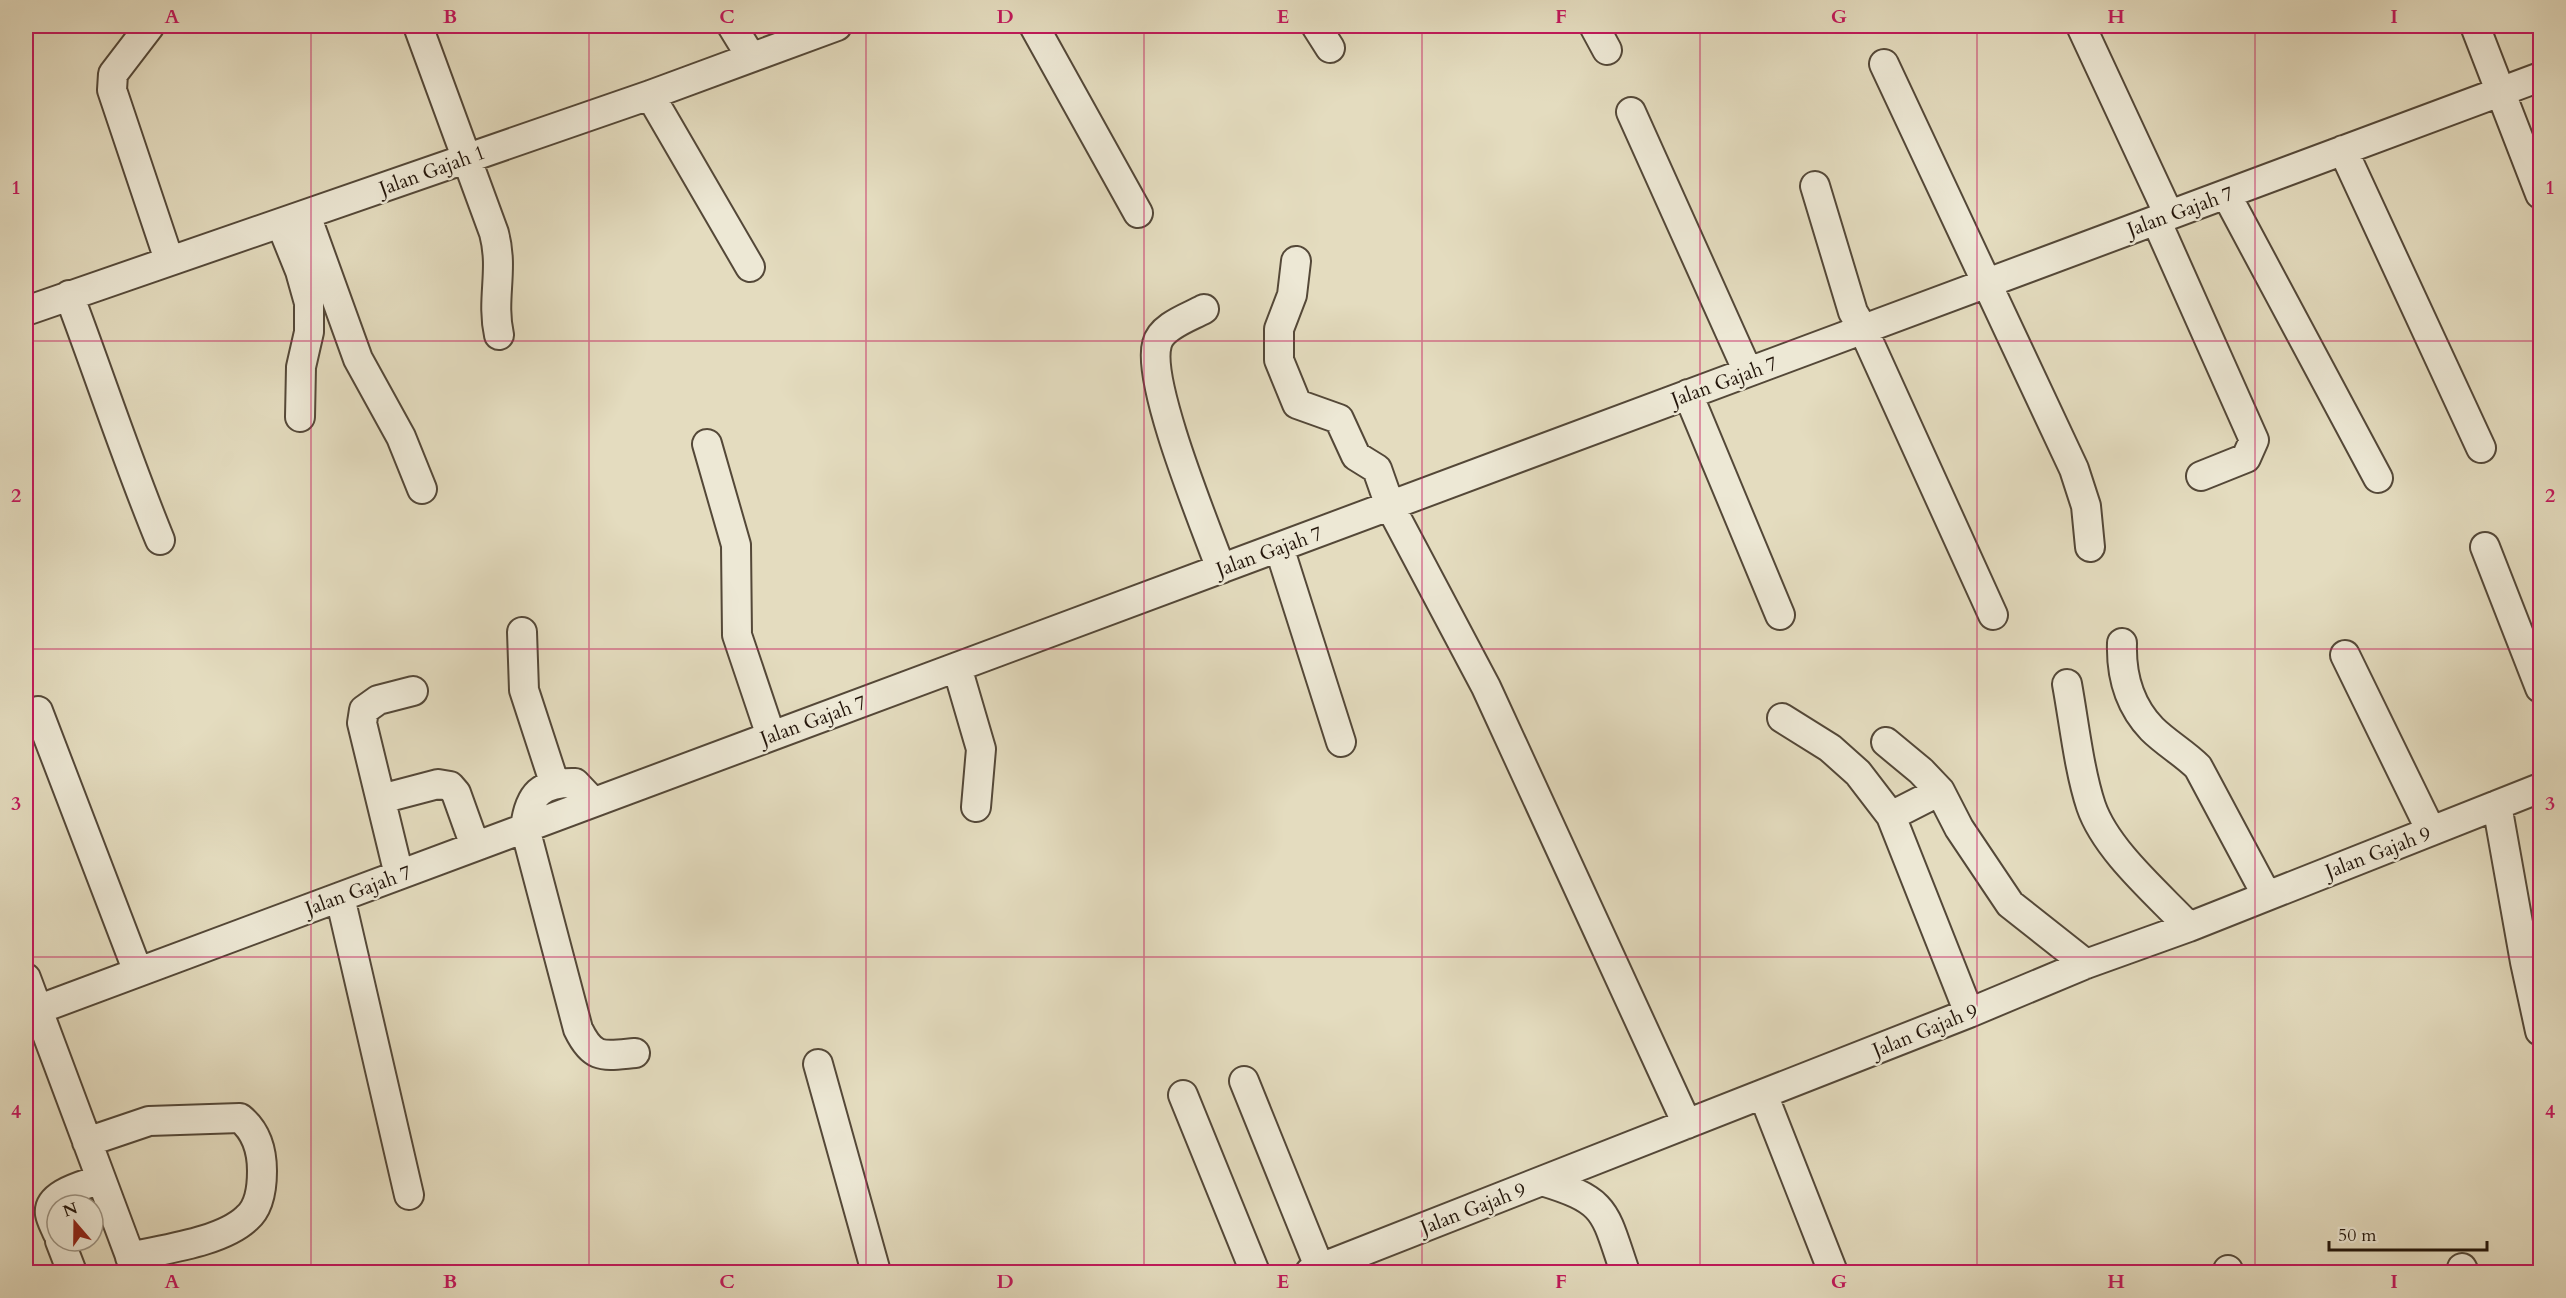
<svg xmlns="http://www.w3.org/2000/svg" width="2566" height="1298" viewBox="0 0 2566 1298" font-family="Cardo,serif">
<rect width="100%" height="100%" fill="#e4dcbf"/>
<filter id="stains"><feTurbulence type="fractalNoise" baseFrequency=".00333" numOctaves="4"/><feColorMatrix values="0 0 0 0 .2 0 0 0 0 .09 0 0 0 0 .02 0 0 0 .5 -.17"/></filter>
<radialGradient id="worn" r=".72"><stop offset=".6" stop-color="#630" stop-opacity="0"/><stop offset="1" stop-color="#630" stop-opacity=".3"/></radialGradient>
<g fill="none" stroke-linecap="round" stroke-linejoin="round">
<defs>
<path id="minor" d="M418 26 494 233C504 271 491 298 499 335
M732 26 751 57
M1034 26 1138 213
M1316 26 1330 48
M1594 26 1607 50
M2081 26 2169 215
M2475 26 2540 194
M149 27 113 74 112 90 169 260
M1884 64 2074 469 2086 506 2090 547
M650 95 750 267
M1631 112 1748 372
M2343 150 2481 448
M1815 186 1853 312 1863 329 1993 615
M2226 194 2378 478
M306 215 358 359 401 437 422 489
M2156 220 2254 440 2246 458 2201 476
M281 224 300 271 309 303V332L301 367 300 417
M1296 261 1292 295 1279 329V360L1297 404 1339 419 1356 456 1377 469 1390 506 1486 687 1687 1124
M69 295C100 377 127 460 160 540
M1204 309C1190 317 1161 326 1157 344 1146 383 1205 525 1221 569
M26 311 650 95 837 26
M1688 394 1780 615
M707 444 736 545 737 635 771 736
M1279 547 1341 742
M2485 547 2540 688
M522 632 524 690 554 782
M2122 643C2121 675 2129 705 2152 729 2166 743 2184 753 2198 767L2267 896
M2345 655 2431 831
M957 667 981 749 976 807
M2067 684C2074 722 2079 770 2091 806 2106 850 2157 893 2189 927
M38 711 138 972
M1782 718 1830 748 1858 773 1891 816 1969 1013
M1886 742 1921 771 1940 791 1959 828 2010 904 2086 964
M381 799 438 784 450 786 456 793 475 846
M593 802 575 783C541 782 529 794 525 828L578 1029C593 1060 603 1056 635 1053
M2497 805 2525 962 2540 1031
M1891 816 1940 791
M399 875 362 723 364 710 378 700 413 691
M340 897 409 1195
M26 978 136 1272
M26 1014 2540 77
M818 1064 876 1272
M1244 1081 1320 1269
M1763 1094 1833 1272
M1183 1095 1255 1272
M87 1142 149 1121 240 1118C256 1131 262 1151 262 1171 262 1187 260 1207 247 1218 222 1242 164 1249 130 1257
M1542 1181C1608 1201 1604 1211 1625 1272
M57 1232C55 1227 51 1220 50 1214 47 1193 86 1185 101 1179
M60 1241 72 1272
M2462 1268 2464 1272
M2228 1270V1272
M1310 1272 1969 1013 2086 964 2189 927 2540 788"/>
</defs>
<use href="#minor" stroke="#544838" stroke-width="32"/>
<use href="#minor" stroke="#ede8d5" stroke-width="28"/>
</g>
<path fill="none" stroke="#c2185b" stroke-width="1.5" stroke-opacity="0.55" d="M311 26V1272M589 26V1272M866 26V1272M1144 26V1272M1422 26V1272M1700 26V1272M1977 26V1272M2255 26V1272M26 341H2540M26 649H2540M26 957H2540"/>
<g text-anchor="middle" stroke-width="5" stroke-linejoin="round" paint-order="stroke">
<g font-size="20" fill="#24160b" stroke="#ede8d5">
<text transform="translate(432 170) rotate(-20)" y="7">Jalan Gajah 1</text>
<text transform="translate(2180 211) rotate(-20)" y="7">Jalan Gajah 7</text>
<text transform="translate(1724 381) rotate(-20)" y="7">Jalan Gajah 7</text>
<text transform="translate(1269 551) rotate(-20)" y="7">Jalan Gajah 7</text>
<text transform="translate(813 720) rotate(-20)" y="7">Jalan Gajah 7</text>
<text transform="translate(2378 852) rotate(-21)" y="7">Jalan Gajah 9</text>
<text transform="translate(358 890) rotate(-20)" y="7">Jalan Gajah 7</text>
<text transform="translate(1925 1030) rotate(-22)" y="7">Jalan Gajah 9</text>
<text transform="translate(1473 1208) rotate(-21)" y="7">Jalan Gajah 9</text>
</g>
</g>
<rect width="2566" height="1298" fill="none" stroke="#e4dcbf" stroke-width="66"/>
<g transform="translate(75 1223) rotate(340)"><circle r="28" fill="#ede8d5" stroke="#9d9484" stroke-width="1.5"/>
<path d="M0-4.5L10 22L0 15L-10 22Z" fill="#8f2418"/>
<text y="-9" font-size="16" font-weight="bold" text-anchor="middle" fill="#24160b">N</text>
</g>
<path d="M2329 1241v9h158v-9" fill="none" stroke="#24160b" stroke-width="3"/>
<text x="2338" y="1241" font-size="18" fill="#24160b" stroke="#ede8d5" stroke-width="4.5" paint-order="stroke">50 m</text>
<rect x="33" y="33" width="2500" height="1232" fill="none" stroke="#c2185b" stroke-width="2"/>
<g font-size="20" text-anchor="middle" font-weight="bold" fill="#c2185b">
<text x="172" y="23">A</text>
<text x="450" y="23">B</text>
<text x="727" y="23">C</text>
<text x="1005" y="23">D</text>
<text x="1283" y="23">E</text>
<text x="1561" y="23">F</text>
<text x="1839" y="23">G</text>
<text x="2116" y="23">H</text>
<text x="2394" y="23">I</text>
<text x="16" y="194">1</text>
<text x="2550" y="194">1</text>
<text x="16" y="502">2</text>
<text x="2550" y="502">2</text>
<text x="16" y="810">3</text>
<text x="2550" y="810">3</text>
<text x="16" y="1118">4</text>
<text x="2550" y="1118">4</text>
<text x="172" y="1288">A</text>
<text x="450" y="1288">B</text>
<text x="727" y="1288">C</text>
<text x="1005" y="1288">D</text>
<text x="1283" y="1288">E</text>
<text x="1561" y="1288">F</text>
<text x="1839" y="1288">G</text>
<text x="2116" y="1288">H</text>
<text x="2394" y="1288">I</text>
</g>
<rect width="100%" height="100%" filter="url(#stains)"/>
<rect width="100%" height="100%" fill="url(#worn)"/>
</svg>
